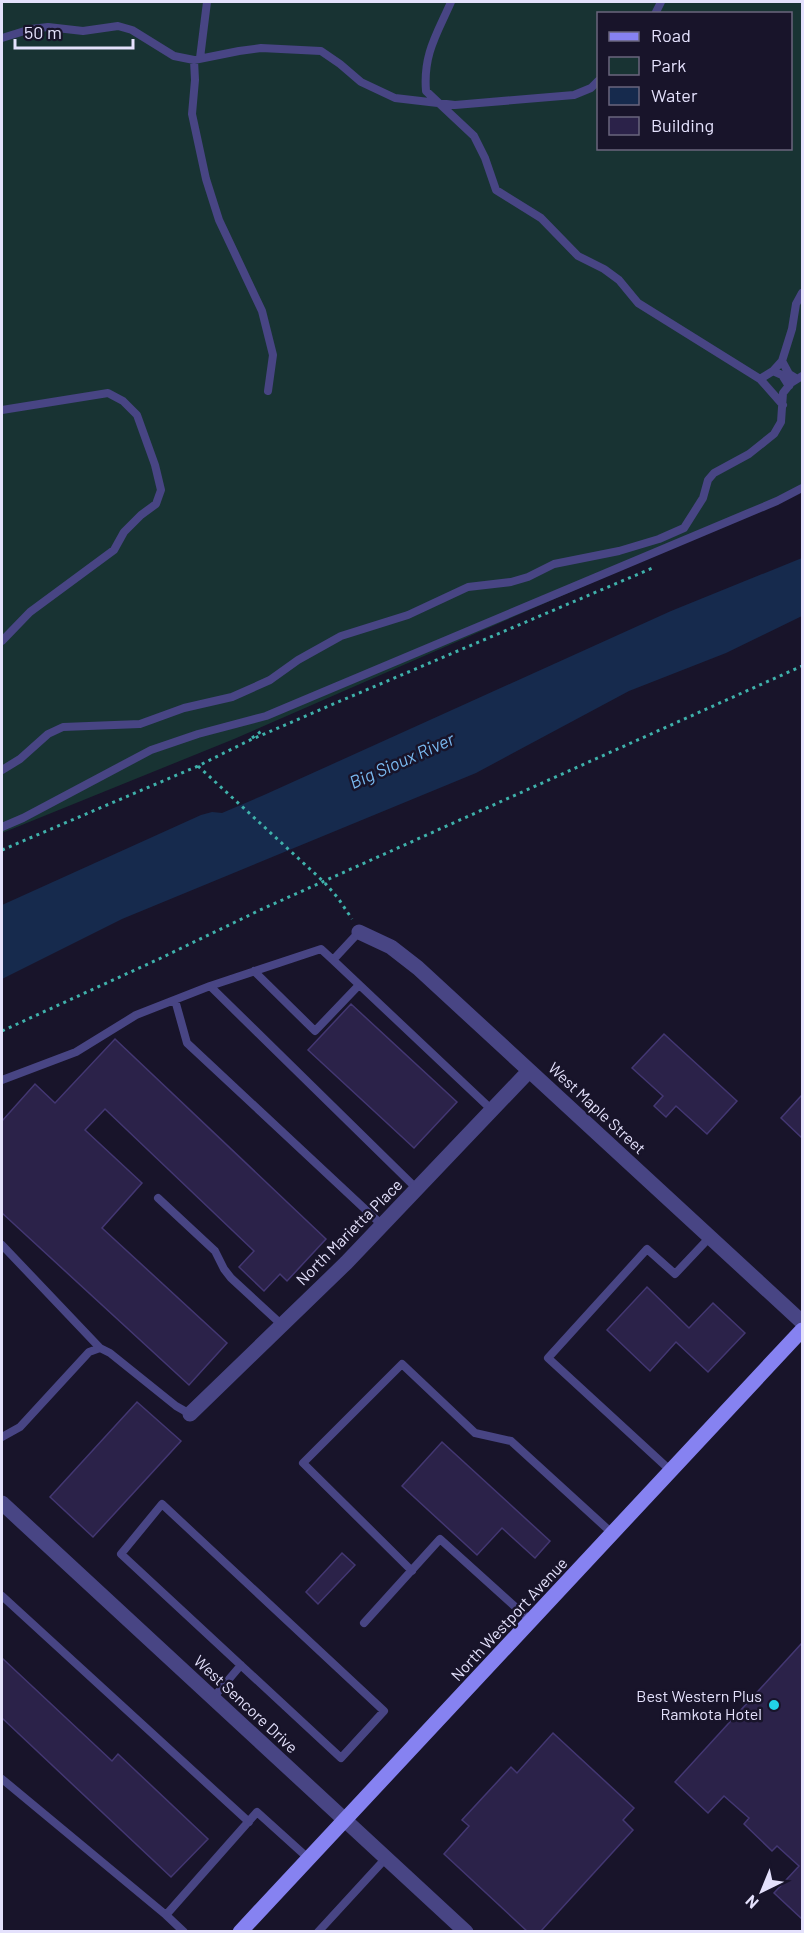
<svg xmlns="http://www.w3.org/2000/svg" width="804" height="1933" viewBox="0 0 804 1933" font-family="Barlow,sans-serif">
<rect width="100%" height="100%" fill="#18142a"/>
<path fill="#183333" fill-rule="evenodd" d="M2 2H802V491L234 739 2 833ZM598 14H790V148H598Z"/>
<path fill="#162a4d" d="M802 558V616L726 653 629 691 476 773 122 919 2 979V905L201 815 212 812 222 813 264 795 671 611Z"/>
<path fill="#2b2249" stroke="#433772" stroke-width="1.5" d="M351 1004 457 1102 414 1148 308 1050Z
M664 1034 737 1101 707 1134 676 1106 666 1117 654 1106 663 1096 632 1068Z
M115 1039 326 1239 287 1281 280 1274 264 1291 239 1267 254 1251 105 1109 85 1130 142 1183 102 1228 227 1343 189 1385 2 1213V1121L35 1084 55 1103Z
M802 1095V1138L781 1118Z
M647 1287 689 1328 713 1303 745 1333 708 1372 676 1342 650 1371 607 1330Z
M137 1402 181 1441 93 1537 50 1497Z
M442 1442 550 1541 535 1558 502 1528 477 1555 402 1486Z
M342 1553 355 1565 318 1604 306 1592Z
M802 1643V1919L774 1893 799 1866 777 1846 772 1851 744 1824 749 1818 724 1796 708 1813 675 1782Z
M2 1658 112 1761 118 1754 208 1839 171 1877 2 1718Z
M553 1733 634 1808 623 1820 633 1830 540 1932H528L444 1854 469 1826 462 1820 511 1767 517 1773Z"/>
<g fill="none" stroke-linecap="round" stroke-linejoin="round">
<path stroke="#3fb1ab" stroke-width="3" stroke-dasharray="3 4.5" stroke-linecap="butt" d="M252 738 263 730
M198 766 324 882 338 898 352 919
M2 850 198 766 248 741 345 699 655 567
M2 1031 161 958 260 910 802 666"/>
<path stroke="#484584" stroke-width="8" d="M451 2C437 34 423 54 426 91L474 136 485 158 496 190 541 218 578 256 604 269 619 280 638 303 760 379 783 405
M655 14 661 2
M2 38 31 29 48 27 83 31 118 26 132 30 174 56 194 60 239 51 261 48 321 51 340 64 361 82 395 98 455 105 574 95 591 88 598 81
M200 58 207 2
M194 60 195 80 192 114 206 179 219 220 262 311 273 355 268 391
M782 361 789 374 797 379
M773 371 782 375 789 386
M760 379 773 371 782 361 792 329 796 304 802 293
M2 410 108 393 123 401 137 415 155 465 161 490 156 504 141 515 124 532 114 550 30 612 2 641
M2 770 20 759 48 734 63 727 140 724 184 708 232 697 270 680 298 660 341 636 408 615 468 587 511 582 528 577 554 564 619 551 659 539 684 528 703 498 708 480 714 473 749 454 774 434 781 422 783 393 791 383 802 376
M2 827 23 818 151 750 198 734 266 716 777 501 802 488
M333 960 492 1110
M254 971 315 1031 359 985
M210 986 321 949 333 960 359 932
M175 1000 187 1043 382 1225
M2 1080 76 1052 136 1015 210 986 417 1189
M158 1198 215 1251 224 1269 231 1278 282 1325
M2 1245 100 1348
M2 1437 20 1427 89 1352 100 1348 110 1353 176 1406 190 1414
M671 1471 548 1358 647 1249 675 1274 710 1237
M162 1504 384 1711 341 1758 121 1554Z
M412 1571 303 1463 402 1364 475 1433 511 1441 613 1534
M2 1596 249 1822
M364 1623 440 1539 531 1621
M213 1698 241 1665
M2 1779 166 1915
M184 1932 166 1915 257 1812 308 1858
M318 1932 386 1858"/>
<path stroke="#484584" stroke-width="15" d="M359 932 391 947 418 968 802 1322
M190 1414 346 1263 529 1071
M2 1503 466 1932"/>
<path stroke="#8682f1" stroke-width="15" d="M240 1932 802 1330"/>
</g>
<circle fill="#22d1e6" stroke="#18142a" stroke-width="2" cx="774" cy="1705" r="6"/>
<g text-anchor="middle" stroke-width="5" stroke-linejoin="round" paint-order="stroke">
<g font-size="16" fill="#e4e1fc" stroke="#18142a">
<text transform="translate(597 1108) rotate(43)" y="6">West Maple Street</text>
<text transform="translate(349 1232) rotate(-45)" y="6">North Marietta Place</text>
<text transform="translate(509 1619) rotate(-47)" y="6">North Westport Avenue</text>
<text transform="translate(246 1704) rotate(43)" y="6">West Sencore Drive</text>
</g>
<g font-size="16" fill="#e4e1fc" stroke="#18142a" text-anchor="end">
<text x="762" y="1702">Best Western Plus<tspan x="762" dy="18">Ramkota Hotel</tspan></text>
</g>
<g font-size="18" font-style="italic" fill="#7ab9f0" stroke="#18142a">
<text transform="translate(402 761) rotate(-24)" y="6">Big Sioux River</text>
</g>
</g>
<rect width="804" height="1933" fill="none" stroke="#e4e1fc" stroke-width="6"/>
<rect x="597" y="12" width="195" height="138" fill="#18142a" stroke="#6a667e" stroke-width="1.5"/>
<rect x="609" y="32" width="30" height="9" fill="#8682f1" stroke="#6a667e" stroke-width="1.5"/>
<text x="651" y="42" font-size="18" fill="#e4e1fc">Road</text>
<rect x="609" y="57" width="30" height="18" fill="#183333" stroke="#6a667e" stroke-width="1.5"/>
<text x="651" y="72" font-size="18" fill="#e4e1fc">Park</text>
<rect x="609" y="87" width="30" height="18" fill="#162a4d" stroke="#6a667e" stroke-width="1.5"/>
<text x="651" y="102" font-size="18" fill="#e4e1fc">Water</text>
<rect x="609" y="117" width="30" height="18" fill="#2b2249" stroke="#6a667e" stroke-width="1.5"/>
<text x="651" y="132" font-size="18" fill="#e4e1fc">Building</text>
<g transform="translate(762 1891) rotate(223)" stroke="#18142a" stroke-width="4.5" paint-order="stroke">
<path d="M0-4.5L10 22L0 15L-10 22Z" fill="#e4e1fc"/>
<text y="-9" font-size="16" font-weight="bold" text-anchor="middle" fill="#e4e1fc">N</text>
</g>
<path d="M15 39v9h118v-9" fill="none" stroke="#e4e1fc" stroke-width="3"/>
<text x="24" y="39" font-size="18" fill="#e4e1fc" stroke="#18142a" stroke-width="4.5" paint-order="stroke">50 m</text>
</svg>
